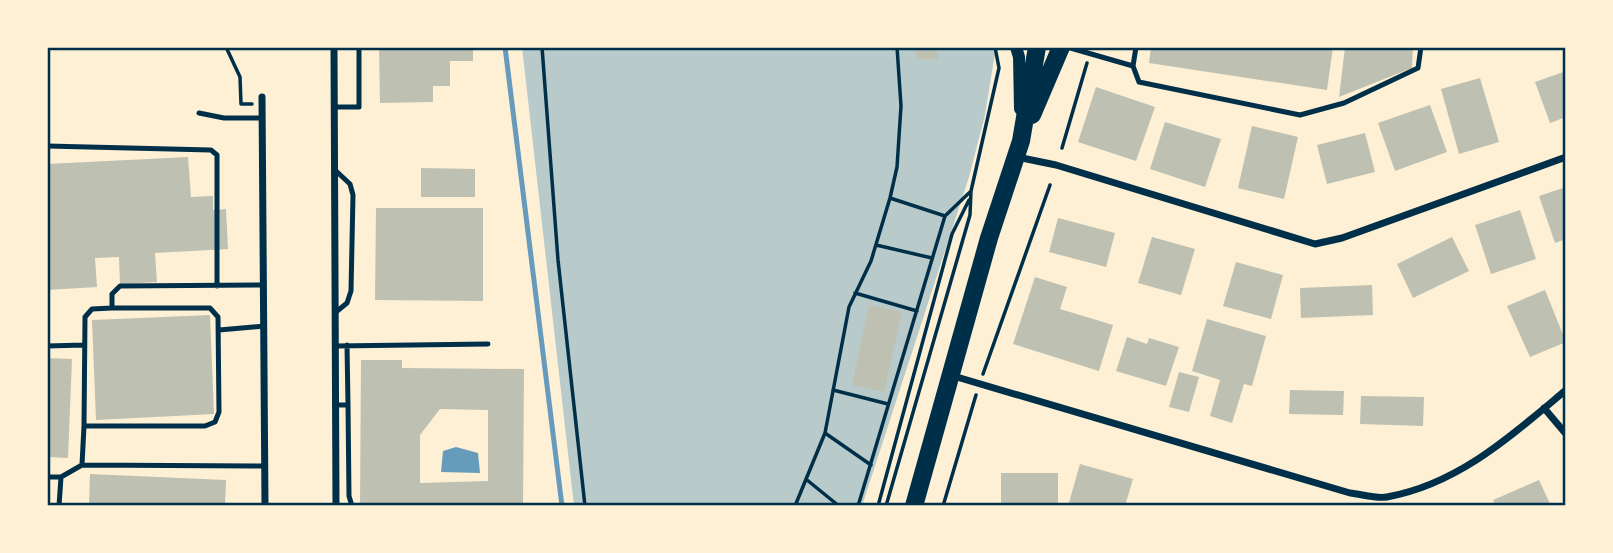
<svg xmlns="http://www.w3.org/2000/svg" width="1613" height="553" viewBox="0 0 1613 553" font-family="Karla,sans-serif">
<rect width="100%" height="100%" fill="#fdf0d5"/>
<path fill="#b9caca" d="M522 47H991L995 53 985 115 969 177 862 506H574Z"/>
<path fill="#669bbc" d="M456 447 478 453 480 473 441 472 443 451Z"/>
<g fill="none" stroke-linecap="round" stroke-linejoin="round">
<path stroke="#669bbc" stroke-width="5" d="M505 47 562 506"/>
</g>
<path fill="#bec0b2" fill-rule="evenodd" d="M379 47H473V61H450V86H433V102L380 103Z
M916 47H938V59H916Z
M1151 47H1333L1327 90 1149 63Z
M1345 47H1413L1412 68 1339 97Z
M1566 71V117L1550 123 1535 82Z
M1480 78 1499 142 1459 154 1441 89Z
M1096 87 1155 107 1136 161 1078 142Z
M1430 105 1447 152 1395 171 1378 123Z
M1165 122 1221 139 1205 187 1150 169Z
M1252 126 1298 137 1284 199 1238 188Z
M1365 133 1375 172 1327 184 1317 145Z
M188 157 191 197 213 196V210L226 209 228 249 155 253 157 282 120 284 119 257 95 258 97 287 47 290V164Z
M421 168 475 169V197H421Z
M1566 187V239L1555 243 1539 196Z
M376 208H483V301L375 300Z
M1520 210 1536 259 1491 274 1475 225Z
M1058 218 1115 233 1106 267 1049 252Z
M1152 237 1195 249 1181 295 1138 283Z
M1452 237 1469 271 1413 298 1397 264Z
M1236 262 1283 275 1271 319 1223 306Z
M1035 277 1067 287 1060 309 1113 325 1099 371 1013 344Z
M1372 285 1373 315 1301 318 1300 288Z
M1545 290 1566 342 1530 357 1507 306Z
M869 305 902 312 884 392 852 385Z
M210 315 214 414 96 420 92 320Z
M1207 319 1266 336 1252 386 1244 384 1232 423 1210 416 1220 380 1192 371Z
M1127 337 1147 344 1149 338 1179 347 1166 386 1116 371Z
M47 358 72 359 68 458 47 457Z
M361 360H402V368L524 369 523 506H360ZM440 409 488 410V481L420 483V435Z
M1179 372 1199 377 1189 412 1169 407Z
M1290 390 1344 391 1343 415 1289 414Z
M1361 396 1424 397 1423 426 1360 424Z
M1080 464 1133 479 1125 506H1068Z
M1001 473H1058V503H1001Z
M90 474 226 480 225 506H89Z
M1539 480 1551 506H1496L1493 500Z"/>
<g fill="none" stroke-linecap="round" stroke-linejoin="round">
<path stroke="#003049" stroke-width="3.5" d="M226 47 240 77 241 104H252
M542 47 558 260 585 506
M1062 148 1087 63
M890 198 945 216
M876 245 932 258
M855 293 917 311
M983 374 1050 185
M833 390 888 404
M825 433 871 465
M807 480 839 506
M795 506 825 433 849 307 871 261 890 198 897 167 901 106 897 47
M858 506 945 216 970 192
M878 506 952 234 969 200
M886 506 970 215 971 191 999 68 995 47
M943 506 976 395"/>
<path stroke="#003049" stroke-width="5" d="M1067 47 1133 66 1139 82 1300 115 1344 103 1418 68 1421 47
M1133 66 1136 47
M334 107H359V47
M199 113 224 118H262
M47 146 211 150 217 155V286
M335 170 350 184 353 195 351 291 347 303 336 312
M112 308 92 309 85 317 84 426H205L215 422 219 412 218 317 210 308H112V294L120 286 263 285
M219 330 264 326
M347 345 348 405
M47 346 84 345
M335 346 488 344
M335 405H348L349 496 352 506
M82 465 84 426
M47 477H61L82 465 265 466
M59 506 61 477"/>
<path stroke="#003049" stroke-width="7" d="M334 47 336 506
M262 97 265 506
M1017 157 1056 165 1315 244 1342 238 1566 157
M950 375 1350 493C1361 494 1376 499 1387 497 1459 484 1512 435 1566 390
M1544 408 1566 434"/>
<path stroke="#003049" stroke-width="12" d="M1016 47 1019 57 1020 109"/>
<path stroke="#003049" stroke-width="18" d="M1032 115 1061 47
M914 506 989 238 1021 141 1037 47"/>
</g>
<rect width="1613" height="553" fill="none" stroke="#fdf0d5" stroke-width="98"/>
<rect x="49" y="49" width="1515" height="455" fill="none" stroke="#003049" stroke-width="2.5"/>
</svg>
